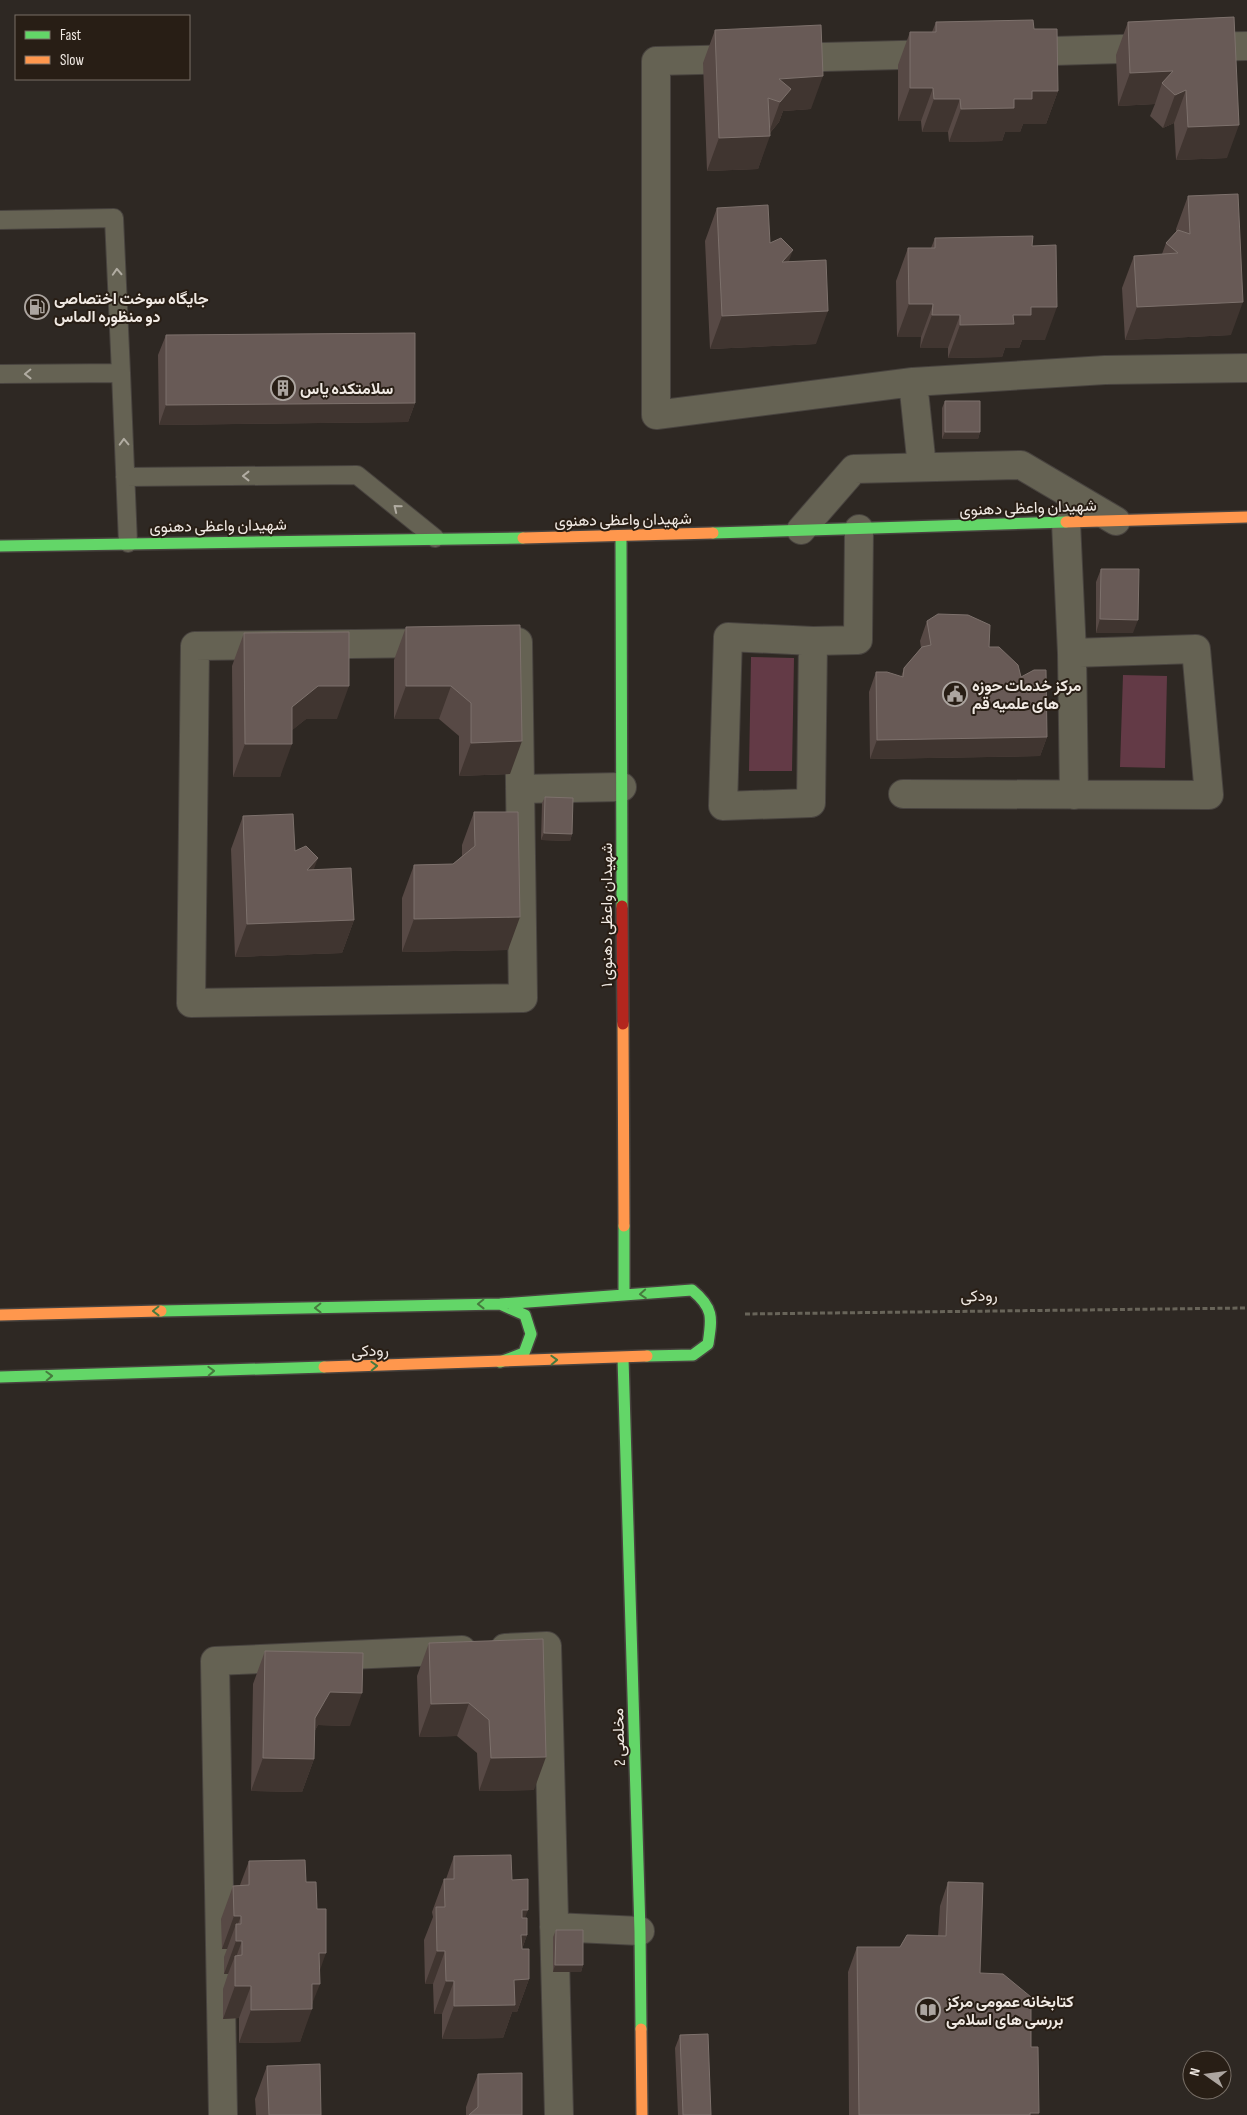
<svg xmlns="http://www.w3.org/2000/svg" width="1247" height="2115" viewBox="0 0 1247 2115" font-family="'Sofia Sans Condensed',Vazirmatn,sans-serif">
<rect width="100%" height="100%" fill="#2e2823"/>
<path fill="#633a46" d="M751 657 794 658 792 771H749Z
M1123 675 1167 676 1165 768 1120 767Z"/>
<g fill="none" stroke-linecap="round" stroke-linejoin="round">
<defs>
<path id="lane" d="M0 220 114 218 121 373
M0 374 121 373 128 543
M125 477 357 475 435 538"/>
<path id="street" d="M1197 47 1247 46
M1020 52 1154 48
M785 58 939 54
M742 59 656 61V415L913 382 1105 370 1247 368
M913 382 922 467
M1066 522 1072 653 1074 795
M801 530 854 469 1021 465 1116 521
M813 641 728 637 723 806 811 803 813 641 858 640 859 529
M518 642 523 998 191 1003 195 646Z
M520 789 622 787
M903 794 1209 795 1196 649 1072 653
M505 1648 547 1646 559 2115
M554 1927 640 1931
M223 2115 215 1661 462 1650"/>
<path id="fast" d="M713 533 1066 522
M621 536 622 906
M0 546 523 538
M624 1226V1295
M500 1304 525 1315 531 1334 524 1353 500 1362
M161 1311 500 1304 692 1290C714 1308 712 1318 708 1344L693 1355 647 1356
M623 1358 640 1931 641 2029
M0 1377 324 1367"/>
<path id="slow" d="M1066 522 1247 517
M523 538 713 533
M623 1024 624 1226
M0 1315 161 1311
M324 1367 647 1356
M641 2029 642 2115"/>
<path id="jam" d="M622 906 623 1024"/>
</defs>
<use href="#lane" stroke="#48433f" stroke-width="20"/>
<use href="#street" stroke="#48433f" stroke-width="30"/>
<use href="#fast" stroke="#48433f" stroke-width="14"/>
<use href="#slow" stroke="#48433f" stroke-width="14"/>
<use href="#jam" stroke="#48433f" stroke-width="14"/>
<path stroke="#686459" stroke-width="3" stroke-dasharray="5 2.5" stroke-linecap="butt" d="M745 1314 1247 1308"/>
<use href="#lane" stroke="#656253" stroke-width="18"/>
<use href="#street" stroke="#656253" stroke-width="28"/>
<use href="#fast" stroke="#63d668" stroke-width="11"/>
<use href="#slow" stroke="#ff974d" stroke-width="11"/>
<use href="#jam" stroke="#b3261e" stroke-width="11"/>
</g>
<path fill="#574945" d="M1234 17 1227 158 1176 160 1174 123 1163 128 1150 116 1155 104 1118 106 1116 55 1128 22Z
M936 22 1034 29 1058 91 1046 124H1023L1020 132H1005L1002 141 949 142 948 132H922L921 121H898V65L910 32H932Z
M715 30 811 109 783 111 779 122 770 133 758 169 707 171 703 63Z
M1188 196 1231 335 1125 340 1122 288 1134 256 1162 254 1166 243 1176 232V229Z
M717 208 770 243 789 261 816 344 710 349 705 241Z
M935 238 1032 246 1045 340H1022L1019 348H1005L1002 357 948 358V348H920L921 337H897L896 281 908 248H931Z
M166 335 415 403 408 422 159 425 158 355Z
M945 401 980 432 978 439H942V408Z
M1101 569 1133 633H1096V582Z
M927 621 989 647 1021 677 1047 737 1040 756 870 759 869 692 876 672 901 677 904 668 921 648 920 641Z
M520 625 510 774 459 776V736L439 719H394V660L406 627Z
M244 633 337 719H306L292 730 280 777H233L232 666Z
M545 797 572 834 570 841 541 840 542 803Z
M474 812 508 950 402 952V898L414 865 453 864 462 856V845Z
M243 816 295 851 314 870 354 920 342 953 235 957 231 849Z
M543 1639 534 1790 479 1791 477 1753 457 1736 419 1737 417 1676 429 1643Z
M265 1651 350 1726 318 1725 314 1732V1759L302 1792 251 1791 253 1684Z
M454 1856 512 1880 525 1918 527 1935 522 1949 529 1979 517 2012H512L503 2038 442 2039V2014H434L433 1984H425L424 1940 433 1917 432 1912 444 1879H446Z
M249 1861 306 1882 317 1909 319 1972 312 2005 300 2042 239 2043V2018L223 2019V1989L228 1974H224V1957L227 1949H222L221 1919 233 1886 240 1885Z
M948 1882 980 1973 1031 2047 1039 2113 1038 2115H849L848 1972 857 1947H900L938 1936 940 1906Z
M556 1930 583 1965 581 1972H553V1937Z
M680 2035 711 2115H678L675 2048Z
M267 2066 321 2115H256L255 2099Z
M478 2074 522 2115H466V2107Z"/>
<path fill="#403530" d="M1173 71 1162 83 1155 104 1118 106 1130 73Z
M823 76 811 109 783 111 779 122 768 135 780 102 779 79Z
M910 88H933L921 121H898Z
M1186 90 1174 123 1163 128 1175 95Z
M1032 91H1058L1046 124H1023L1020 132H1005L1002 141 949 142 961 109 1014 99Z
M934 99H960L948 132H922Z
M1239 125 1227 158 1176 160 1188 127Z
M770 136 758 169 707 171 719 138Z
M793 250 781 283 782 262Z
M1243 302 1231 335 1125 340 1137 307Z
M909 304H933L921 337H897Z
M1031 307H1057L1045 340H1022L1019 348H1005L1002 357 948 358 960 325 1013 315Z
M828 311 816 344 710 349 722 316Z
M932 315H960L948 348H920Z
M415 403 408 422 159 425 166 405Z
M945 432H980L978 439H942Z
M1100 619 1138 620 1133 633H1096Z
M318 686H349L337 719H306L280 740 292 707Z
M406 686H451L439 719H394Z
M1047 737 1040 756 870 759 877 740Z
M522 741 510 774 459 776 471 743Z
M245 744H292L280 777H233Z
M544 833 572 834 570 841 541 840Z
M318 858 306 891 307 870Z
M520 917 508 950 402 952 414 919Z
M354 920 342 953 235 957 247 924Z
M330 1692 362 1693 350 1726 318 1725 303 1751 315 1718Z
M469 1703 457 1736 419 1737 431 1704Z
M546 1757 534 1790 479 1791 491 1758Z
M263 1758 314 1759 302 1792 251 1791Z
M522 1910H528L516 1943Z
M234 1916H241L236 1929V1924L227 1949H222Z
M521 1935H527L515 1968Z
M236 1941H242L235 1960V1956L228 1974H224Z
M437 1951H445L433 1984H425Z
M319 1953H326L315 1984H320L310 2009H312L300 2042 239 2043 251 2010Z
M555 1965H583L581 1972H553Z
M529 1979 517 2012H512L503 2038 442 2039 454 2006 514 1980Z
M446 1981H454L442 2014H434Z
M235 1986H251L239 2018 223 2019Z
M1030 2113H1039L1038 2115H1029Z"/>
<path fill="#685a56" stroke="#7d716c" d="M1234 17 1239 125 1188 127 1186 90 1175 95 1162 83 1173 71 1130 73 1128 22Z
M1033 20 1034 29H1057L1058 91H1032V99H1014V108L961 109 960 99H934L933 88H910V32H936V22Z
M821 25 823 76 779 79 791 89 780 102 768 98 770 136 719 138 715 30Z
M1238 194 1243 302 1137 307 1134 256 1178 253 1166 243 1178 230 1190 234 1188 196Z
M768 205 770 243 781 238 793 250 782 262 826 260 828 311 722 316 717 208Z
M1033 236 1032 246 1056 245 1057 307H1031V315H1013L1014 324 960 325V315H932L933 304H909L908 248H935V238Z
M415 333V403L166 405V335Z
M945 401H980V432H945Z
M1101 569H1139L1138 620 1100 619Z
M938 614 968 615 990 625 989 647H999L1018 665 1021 677 1034 670H1046L1047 737 877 740 876 672H887L903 677 904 668 922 647 931 645 927 621Z
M520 625 522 741 471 743V703L451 686H406V627Z
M349 632V686H318L292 707V744H245L244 633Z
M545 797 573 798 572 834 544 833Z
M474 812H518L520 917 414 919V865L453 864 475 846Z
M293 814 295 851 306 846 318 858 307 870 351 868 354 920 247 924 243 816Z
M543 1639 546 1757 491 1758 489 1720 469 1703 431 1704 429 1643Z
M265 1651 363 1653 362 1693 330 1692 315 1718 314 1759 263 1758Z
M511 1855 512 1880 528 1879V1910H522V1918H527V1935H521L522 1949H529V1979L514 1980 515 2005 454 2006V1981H446L445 1951H437L436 1907H445L444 1879H454V1856Z
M305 1860 306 1882H316L317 1909H326V1953H319L320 1984H312V2009L251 2010V1986H235V1956L242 1955V1941H236V1924H241V1916H234L233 1886 249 1885V1861Z
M948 1882 983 1883 980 1973 1003 1974 1031 1997V2047H1038L1039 2113H1030V2115H859L857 1947H900L907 1935 946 1936Z
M556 1930H583V1965H555Z
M708 2034 711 2115H683L680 2035Z
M320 2064 321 2115H269L267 2066Z
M522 2073V2115H469L478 2107V2074Z"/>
<defs><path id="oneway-chevron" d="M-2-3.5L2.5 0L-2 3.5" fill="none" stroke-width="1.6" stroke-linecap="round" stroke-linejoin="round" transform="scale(1.25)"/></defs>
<g stroke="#b1aca2">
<use href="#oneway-chevron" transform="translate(117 272) rotate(-93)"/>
<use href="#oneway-chevron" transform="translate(28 374) rotate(179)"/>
<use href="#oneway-chevron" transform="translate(124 442) rotate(-92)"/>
<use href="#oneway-chevron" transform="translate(246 476) rotate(180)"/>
<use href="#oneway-chevron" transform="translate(397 508) rotate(-141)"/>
</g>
<g stroke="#467a3e">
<use href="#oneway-chevron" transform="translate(643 1294) rotate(176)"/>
<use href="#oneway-chevron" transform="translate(481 1304) rotate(179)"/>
<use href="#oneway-chevron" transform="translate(318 1308) rotate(179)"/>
<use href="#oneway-chevron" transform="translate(156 1311) rotate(179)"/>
<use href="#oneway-chevron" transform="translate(554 1360) rotate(-2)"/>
<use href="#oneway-chevron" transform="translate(374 1366) rotate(-2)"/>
<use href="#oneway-chevron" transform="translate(211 1371) rotate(-2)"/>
<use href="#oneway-chevron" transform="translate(49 1376) rotate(-2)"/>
</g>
<defs>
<symbol id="fuel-ring" viewBox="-11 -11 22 22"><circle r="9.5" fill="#281e15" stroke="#aca5a0" stroke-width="1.5"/><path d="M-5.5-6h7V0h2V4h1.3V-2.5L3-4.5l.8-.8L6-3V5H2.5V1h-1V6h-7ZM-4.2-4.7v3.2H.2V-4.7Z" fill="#aca5a0"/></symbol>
<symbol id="building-ring" viewBox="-11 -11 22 22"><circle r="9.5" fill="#281e15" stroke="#aca5a0" stroke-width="1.5"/><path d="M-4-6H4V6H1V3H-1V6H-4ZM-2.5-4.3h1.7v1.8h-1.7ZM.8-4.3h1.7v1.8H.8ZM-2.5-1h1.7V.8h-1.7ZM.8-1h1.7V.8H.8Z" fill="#aca5a0"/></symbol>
<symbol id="civic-ring" viewBox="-11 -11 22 22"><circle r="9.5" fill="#281e15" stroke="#aca5a0" stroke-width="1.5"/><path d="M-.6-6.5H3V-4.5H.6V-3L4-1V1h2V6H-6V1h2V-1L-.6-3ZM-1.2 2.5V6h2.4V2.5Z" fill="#aca5a0"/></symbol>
<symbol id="library-ring" viewBox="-11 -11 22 22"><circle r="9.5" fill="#281e15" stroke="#aca5a0" stroke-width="1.5"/><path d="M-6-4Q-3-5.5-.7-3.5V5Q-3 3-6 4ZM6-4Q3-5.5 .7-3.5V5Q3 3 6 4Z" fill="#aca5a0"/></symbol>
</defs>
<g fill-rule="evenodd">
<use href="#fuel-ring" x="23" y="293" width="28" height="28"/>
<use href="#building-ring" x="269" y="374" width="28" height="28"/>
<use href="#civic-ring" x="941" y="680" width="28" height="28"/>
<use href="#library-ring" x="914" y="1996" width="28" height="28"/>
</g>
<g text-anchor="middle" stroke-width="4" stroke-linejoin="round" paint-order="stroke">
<g font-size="16" font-weight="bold" fill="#f0e9e3" stroke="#281e15" text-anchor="start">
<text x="54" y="304">جایگاه سوخت اختصاصی<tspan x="54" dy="18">دو منظوره الماس</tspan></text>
<text x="300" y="394">سلامتکده یاس</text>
<text x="972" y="691">مرکز خدمات حوزه<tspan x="972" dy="18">های علمیه قم</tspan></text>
<text x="946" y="2007">کتابخانه عمومی مرکز<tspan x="946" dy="18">بررسی های اسلامی</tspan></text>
</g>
<g font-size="16" fill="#f0e9e3" stroke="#281e15">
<text transform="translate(1028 507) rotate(-2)" y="6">شهیدان واعظی دهنوی</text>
<text transform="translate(623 519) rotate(-1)" y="6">شهیدان واعظی دهنوی</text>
<text transform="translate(218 525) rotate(-1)" y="6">شهیدان واعظی دهنوی</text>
<text transform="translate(606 915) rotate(-90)" y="6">شهیدان واعظی دهنوی ۱</text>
<text transform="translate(979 1295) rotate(-1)" y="6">رودکی</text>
<text transform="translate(370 1350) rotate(-2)" y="6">رودکی</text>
<text transform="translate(618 1737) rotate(-92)" y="6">مخلصی 2</text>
</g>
</g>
<rect x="15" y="15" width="175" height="65" fill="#281e15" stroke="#786f67"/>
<rect x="25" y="31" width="25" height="8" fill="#63d668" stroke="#786f67"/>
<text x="60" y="40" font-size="15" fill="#f0e9e3">Fast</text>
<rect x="25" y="56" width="25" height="8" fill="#ff974d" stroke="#786f67"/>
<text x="60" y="65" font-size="15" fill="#f0e9e3">Slow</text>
<g transform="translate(1207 2075) rotate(284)"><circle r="24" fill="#281e15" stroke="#786f67"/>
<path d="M0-4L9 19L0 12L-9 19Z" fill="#aca5a0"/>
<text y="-8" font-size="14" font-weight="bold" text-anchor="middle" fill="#f0e9e3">N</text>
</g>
</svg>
